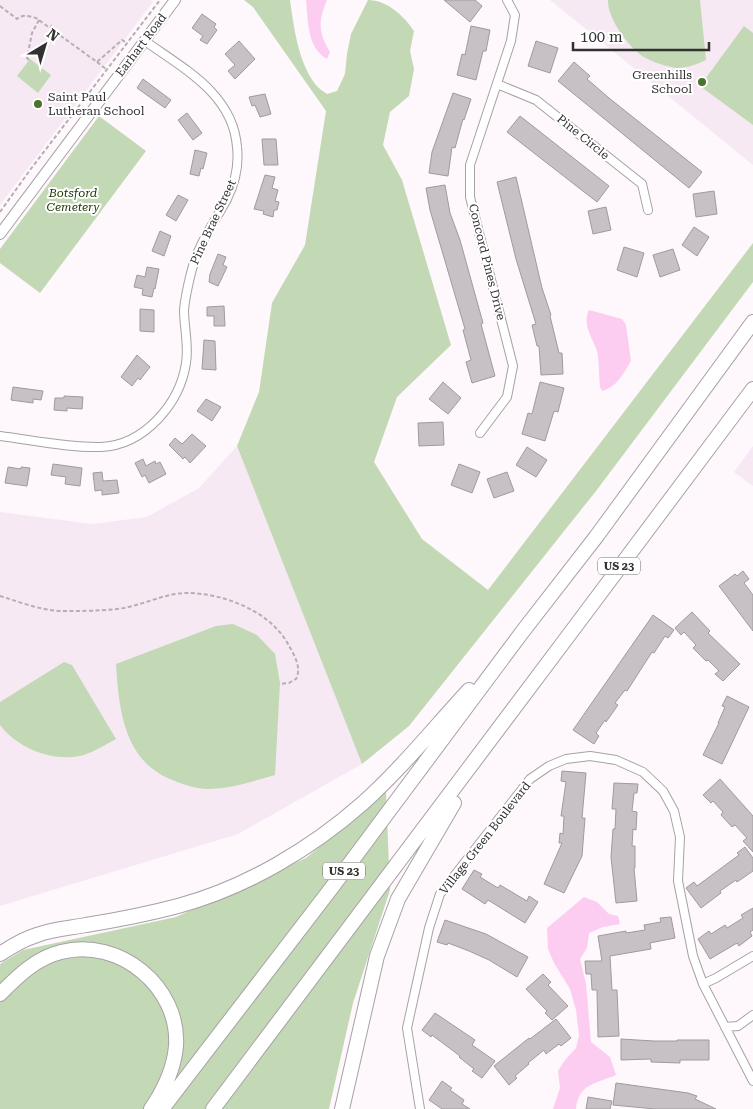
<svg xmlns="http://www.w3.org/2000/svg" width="753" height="1109" viewBox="0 0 753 1109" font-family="'Roboto Serif',serif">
<rect width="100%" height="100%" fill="#fef7fc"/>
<path fill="#f6e9f3" d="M0 0H150L153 2 0 205Z
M550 0H753V165Z
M237 446 362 764 238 834 0 906V512L92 524 147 517 199 488Z
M753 446V486L734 472Z"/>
<path fill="#c3d8b5" d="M244 0H290C294 28 298 61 315 84 318 88 323 91 327 94L337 91 345 74 347 54 351 34 368 0C387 0 404 16 414 31L410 51 414 69 409 96 390 112 383 145 402 180 451 345 397 397 374 462 422 539 488 590 753 243V282L596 491 409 726 362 764 237 446 259 392 272 303 305 245 326 111 253 7Z
M608 0H700L706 60C697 64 688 68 677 68 668 67 652 62 644 57 629 48 607 18 608 0Z
M744 26 753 33V125L700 86Z
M30 59 51 75 38 93 17 76Z
M99 116 146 151 40 293 0 263V249Z
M233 624 257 635 275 654 280 683 275 775C254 781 230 789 208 789 197 789 185 785 175 781 124 763 119 711 116 664L216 626Z
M64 662 72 665 116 739C105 745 95 751 84 755 55 763 18 749 0 725V702Z
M386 792 390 890 353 1003 329 1109H0V964L23 950 176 917 306 858Z"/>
<path fill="#fccdf0" d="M306 0H327C318 22 318 32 330 52L327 59C307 48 308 20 306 0Z
M589 310 622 319 626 325 631 361C623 374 617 387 602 391L600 387C599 376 599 366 598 355 595 340 581 326 589 310Z
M584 897 597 902 609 914 618 916 620 924 603 927 589 933 587 948 580 959 586 984 591 1042 610 1057 616 1075C597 1083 578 1084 576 1109H553L560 1088 558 1071 565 1060 576 1048 579 1036 576 1010 570 989 554 963 548 949 547 928Z"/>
<path fill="#c7c1c5" stroke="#a09a9e" d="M444 0H475L482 6 470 22Z
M202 14 216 24 214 27 217 30 207 44 200 40 203 36 192 28Z
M471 26 490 30 486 51H483L476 80 457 75 462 54 465 55Z
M239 41 255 59 235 79 228 71 235 65 225 54Z
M536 41 558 48 550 73 528 66Z
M574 62 590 76 587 79 609 98 702 172 689 188 558 81Z
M143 79 171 100 165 108 137 88Z
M453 93 471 99 464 120 463 119 455 148 452 147 448 176 429 173 432 152Z
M265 94 271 114 260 117 255 105 252 106 249 97Z
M187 113 202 133 193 140 178 120Z
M520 116 609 186 597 202 507 132Z
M262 139H276L278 165H264Z
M195 150 207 153 203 169 201 168 199 176 190 174Z
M265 175 275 177 272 188 278 190 275 201 279 202 277 210H274L273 217 263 214 264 211 254 209Z
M516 177 542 288 551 315 550 316 559 353H562L563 374 541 375 539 346H537L532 325 536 324 516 259 497 182Z
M445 185 450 213 460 240 483 323 481 324 495 376 472 383 466 362 471 360 463 330 465 329 430 210 426 188Z
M714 191 717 214 696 217 693 194Z
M178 195 188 200 176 221 166 215Z
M606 207 611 230 593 234 588 211Z
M694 227 709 237 697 256 682 245Z
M160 231 171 236 164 256 152 251Z
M624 247 644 253 637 277 617 270Z
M673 249 680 270 660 277 653 255Z
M218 254 226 257 223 265 227 267 218 286 209 282 210 274Z
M147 267 159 269 155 289 154 288 152 297 142 295 143 289 134 287 137 275 145 277Z
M224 306 225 326H214V316H207V307Z
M140 309 154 310V332L140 331Z
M204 340 215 341 216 370 202 369Z
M137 355 150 367 140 380 138 378 132 386 121 377Z
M443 382 461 398 448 414 429 399Z
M540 382 564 388 558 412 554 411 545 441 522 434 528 413 532 414Z
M13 387 43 391 41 400 33 399V403L11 400Z
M64 396 83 397 82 409 67 408V411L54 410 55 398H64Z
M206 399 221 407 212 421 197 411Z
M443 422 444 445 419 446 418 423Z
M192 434 206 446 190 463 185 457 183 459 169 445 175 438 182 444Z
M527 447 547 460 536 477 516 465Z
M143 459 146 466 155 461 156 464 160 462 166 474 149 483 145 475 142 477 135 463Z
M53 464 82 468 80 486 65 484 66 477 51 475Z
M459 464 480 472 472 493 451 485Z
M8 467 21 469V467L30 468 27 486 5 483Z
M102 472 103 481 117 480 119 493 102 495V490L95 491 93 473Z
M507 472 514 491 494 498 487 479Z
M743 571 749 579 744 583 753 595V631L719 586 735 574 737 576Z
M692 612 710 631 708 633 740 664 723 681 715 674 719 671 708 660 706 661 693 648 696 645 684 632 681 635 675 628Z
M653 615 674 630 668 638 665 636 654 653 652 652 627 691 625 690 615 703 618 705 606 722 605 720 596 733 599 736 594 744 573 730Z
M727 696 749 707 722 764 703 755 719 723H718L725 707 722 706Z
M562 771 586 773 582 818H585L582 856 564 893 544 884 562 843H559L560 833 563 834 564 816H561L566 782 561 781Z
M720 779 753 816V852L743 841 747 838 735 825 732 827 721 815 723 812 713 801 711 803 703 795Z
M614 783 638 784 637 793H634L632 811 637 812 636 830 633 829 632 846H635V868H634L637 901 616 903 611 857 613 829H615L616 809H612Z
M745 847 753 858V871L737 882 736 880 720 891 721 893 701 908 686 888 694 882 697 886 739 855 737 853Z
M474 870 482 874 480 877 498 888 500 885 527 901 529 896 538 902 525 923 488 900 485 904 462 889Z
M753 908V930L750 932 752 936 739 946 737 943 710 959 698 939 709 931 711 934 725 925 727 928 743 918 741 915Z
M671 917 675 938 650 943 651 949 610 956 612 990H617L619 1036 598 1037 597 990H592L591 974H586L585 961H602L598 936 626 931V933L645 930 644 925 661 922 660 918Z
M445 920 486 934 528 957 517 977 489 960 469 951 448 943 447 945 437 942Z
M543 974 551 982 548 985 568 1006 552 1020 545 1013 547 1011 526 989Z
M435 1013 475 1040 472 1045 495 1061 482 1078 472 1071 474 1069 459 1057 460 1056 432 1035 431 1037 422 1030Z
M556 1019 571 1038 561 1046 559 1044 546 1054 544 1050 528 1063 529 1064 515 1076 517 1078 509 1085 494 1066 529 1038 530 1039Z
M621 1039 654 1041H677V1040H709V1060H680V1063L651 1062V1059L621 1060Z
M442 1081 452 1088 450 1090 464 1100 462 1104 470 1109H442L429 1100Z
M616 1083 688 1093 697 1096 695 1099 716 1109H655L613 1105Z
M588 1097 612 1101 610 1109H586Z"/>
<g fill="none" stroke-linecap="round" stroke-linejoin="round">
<defs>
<path id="street" d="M497 84 536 100 642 184 648 210
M480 433 507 397 513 366 470 197V165L511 41 515 15 507 0
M0 436C32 440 69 448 101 447 145 445 180 403 186 363 189 346 184 327 184 310 185 297 188 285 191 273 197 246 214 223 227 199 235 183 239 165 237 147 233 94 184 69 145 41
M703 984 716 978 753 956
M725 1027 738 1026 753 1015
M420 1109 407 1028 429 928 440 894 530 779 549 766 566 759 590 756 616 760 643 772 663 791 674 811 680 837 678 881 693 956 703 984 753 1081"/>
<path id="secondary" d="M0 234 175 0"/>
<path id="highway" d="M0 954C12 946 24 939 37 935 52 929 70 928 86 925 117 920 148 914 178 906 245 888 311 849 363 803 401 769 434 728 469 690
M0 994C18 976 36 958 61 952 119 937 180 987 176 1046 174 1069 164 1090 151 1109
M162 1109 333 886 523 631 596 537 753 322
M213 1109C394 870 573 629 753 389
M342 1109 377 956 398 899 454 803"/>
</defs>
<use href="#street" stroke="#a7a1a5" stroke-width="10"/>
<use href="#secondary" stroke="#a7a1a5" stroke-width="12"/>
<use href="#highway" stroke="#a7a1a5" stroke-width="16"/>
<path stroke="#b4afb2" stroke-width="2" stroke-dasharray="4 2.5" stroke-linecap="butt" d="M0 6 17 19C22 14 29 16 36 18L97 62 122 40 127 43
M50 28 54 23
M29 60 27 58 32 33 39 20
M97 62 106 69
M0 212 30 170 160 0
M0 596C20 602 42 611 63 611 83 611 104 611 124 608 145 604 166 593 187 593 223 593 270 611 288 644 294 655 302 667 296 679L289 683 281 684"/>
<use href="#street" stroke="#fff" stroke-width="8"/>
<use href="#secondary" stroke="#fff" stroke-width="10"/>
<use href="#highway" stroke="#fff" stroke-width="14"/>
</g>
<g fill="#4c722b" stroke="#fff" stroke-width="2">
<circle cx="702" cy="82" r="5"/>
<circle cx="38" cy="104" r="5"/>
</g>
<g text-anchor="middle" stroke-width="4" stroke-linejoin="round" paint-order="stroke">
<g fill="#fff" stroke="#706e6f" stroke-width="1">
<rect x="598" y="557.5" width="42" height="17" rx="4"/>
<rect x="323" y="862.5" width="42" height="17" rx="4"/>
</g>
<g font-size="11" font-weight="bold" fill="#323031">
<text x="619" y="570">US 23</text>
<text x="344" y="875">US 23</text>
</g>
<g font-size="12" fill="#323031" stroke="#fff">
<text transform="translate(141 45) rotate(-53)" y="4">Earhart Road</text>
<text transform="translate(583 137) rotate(39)" y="4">Pine Circle</text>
<text transform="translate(213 222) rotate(-65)" y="4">Pine Brae Street</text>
<text transform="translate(487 262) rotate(76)" y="4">Concord Pines Drive</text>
<text transform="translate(485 838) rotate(-52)" y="4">Village Green Boulevard</text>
</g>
<g font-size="12" fill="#323031" stroke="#fff" text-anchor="end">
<text x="692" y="79">Greenhills<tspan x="692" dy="14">School</tspan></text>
<text x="48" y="101" text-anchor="start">Saint Paul<tspan x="48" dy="14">Lutheran School</tspan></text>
</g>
<g font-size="12" font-style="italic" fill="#1c3402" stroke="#fff">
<text x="73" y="197">Botsford<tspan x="73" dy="14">Cemetery</tspan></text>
</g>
</g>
<g transform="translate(45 45) rotate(38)" stroke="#ffffff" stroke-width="4" paint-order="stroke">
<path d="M0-4L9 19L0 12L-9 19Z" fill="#323031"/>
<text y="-8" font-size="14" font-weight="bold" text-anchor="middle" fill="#323031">N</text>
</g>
<path d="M573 42v8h136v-8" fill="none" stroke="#323031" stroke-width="2.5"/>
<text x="580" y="42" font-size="15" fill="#323031" stroke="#ffffff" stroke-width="4" paint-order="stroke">100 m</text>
</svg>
